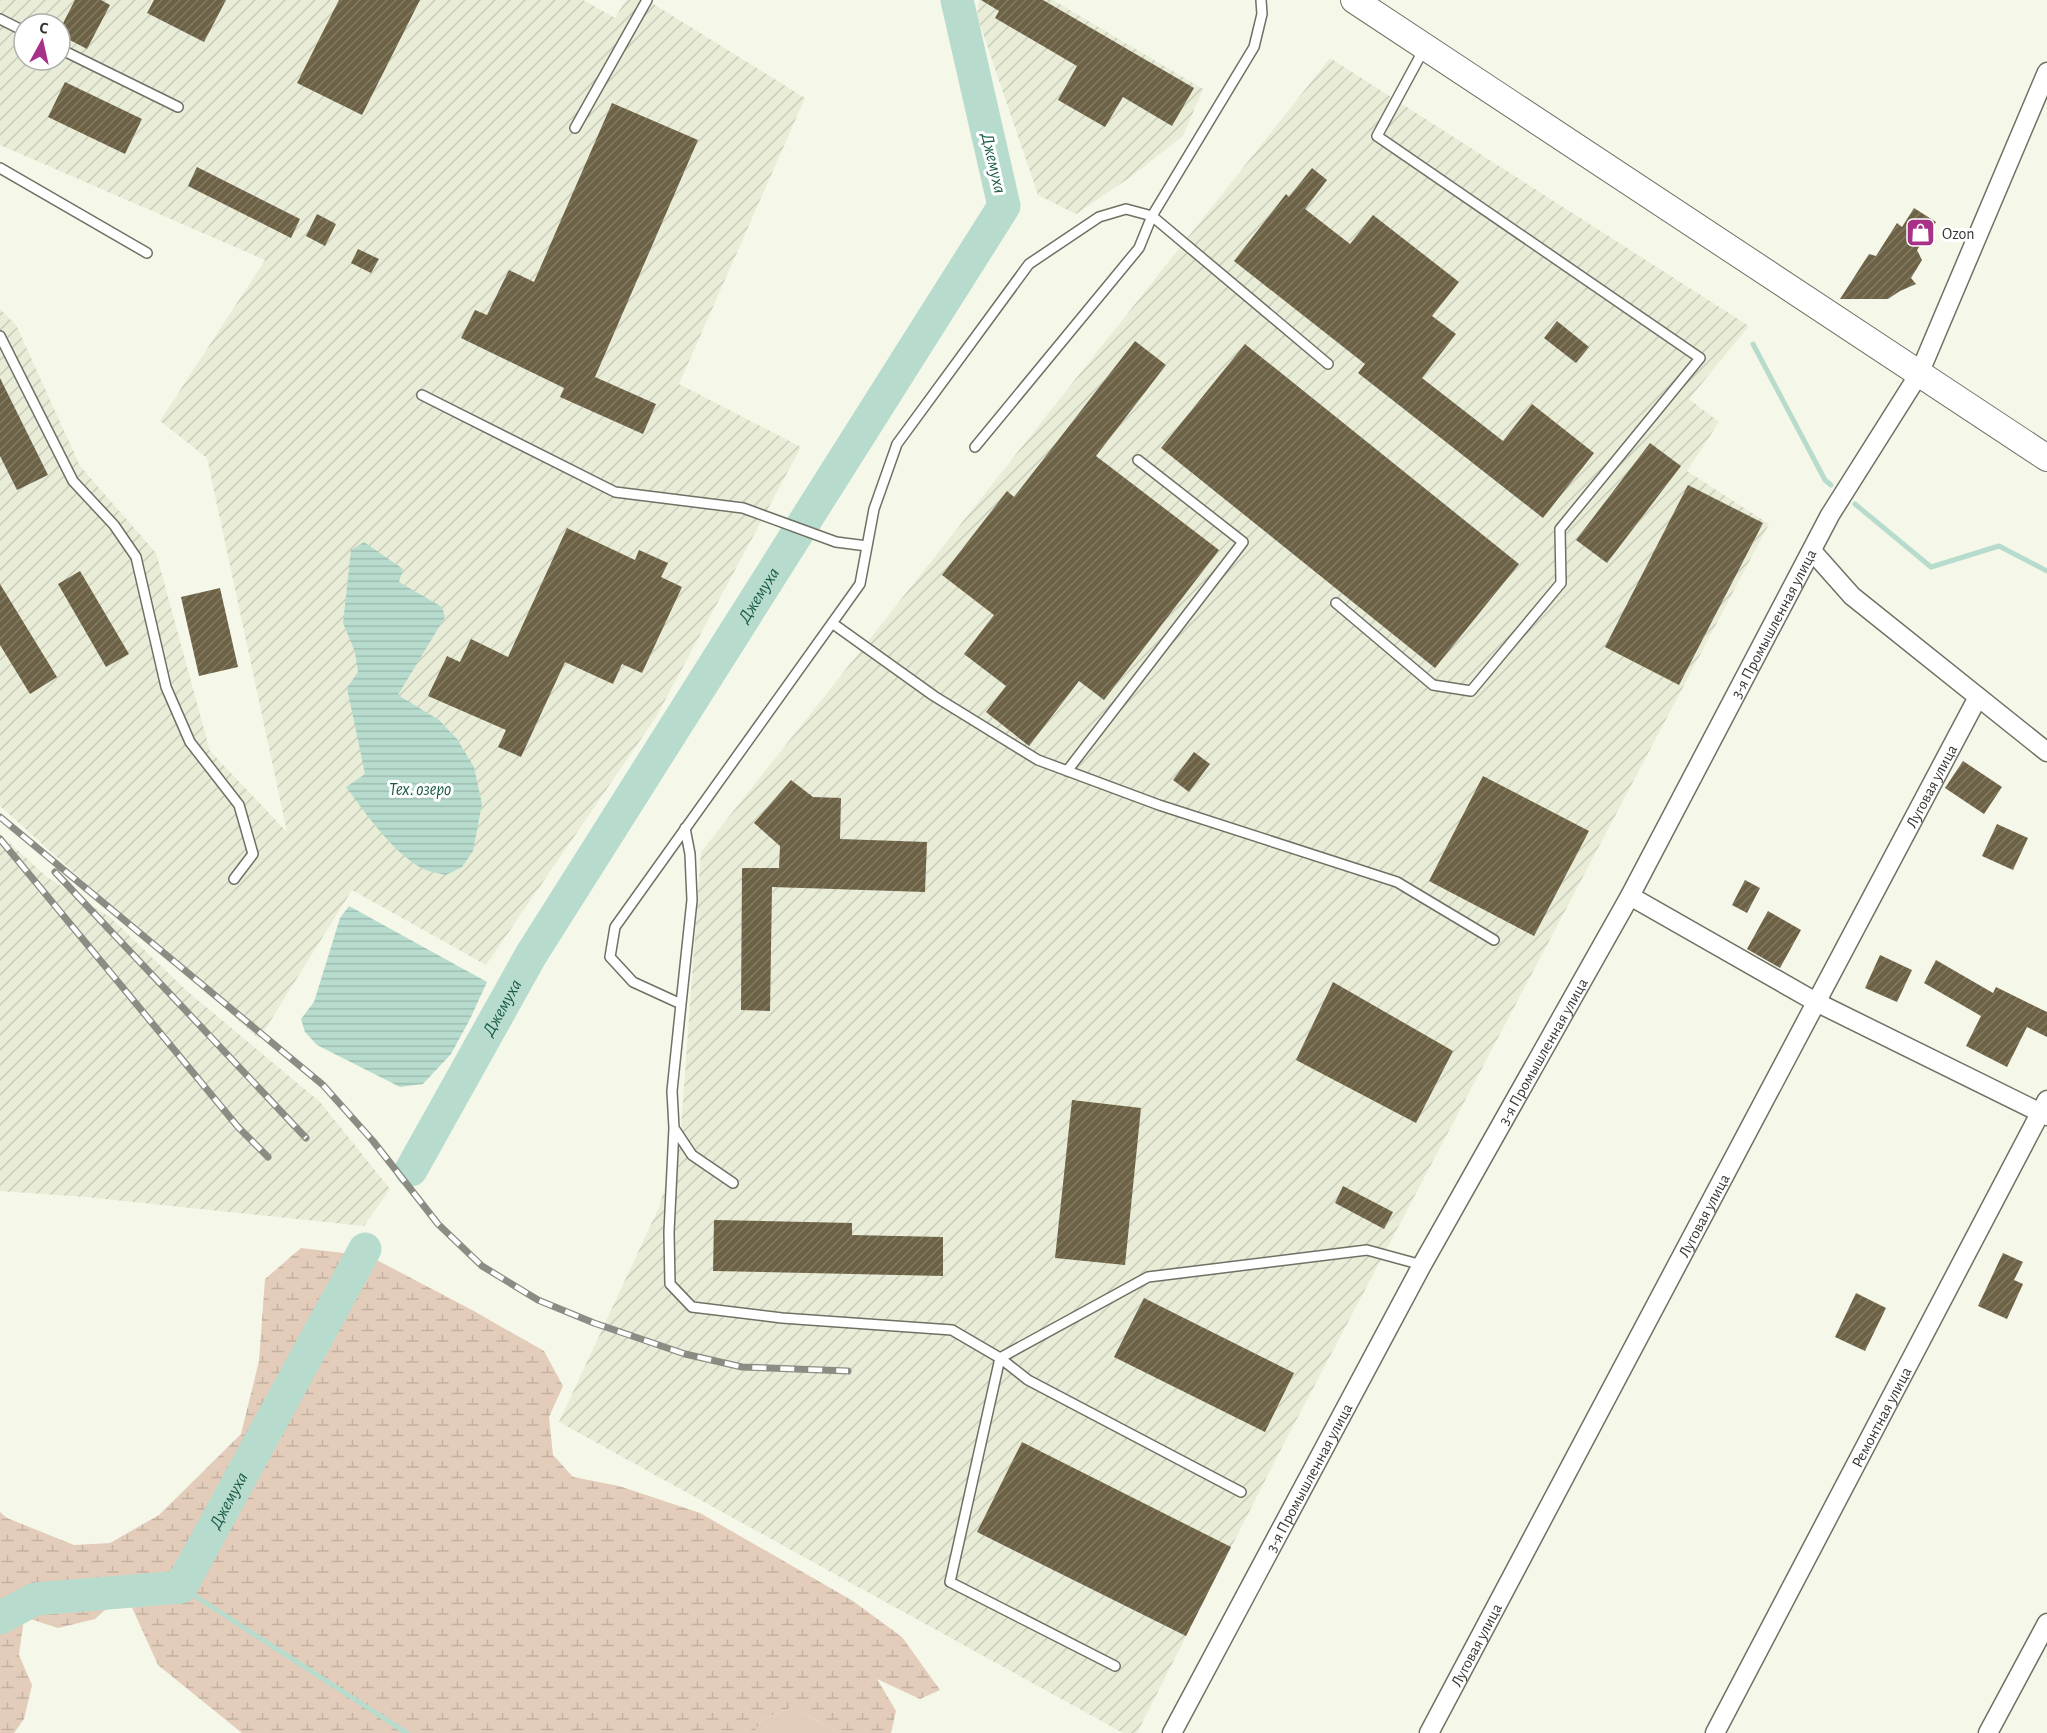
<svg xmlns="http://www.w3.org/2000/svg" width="2047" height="1733" viewBox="0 0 2047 1733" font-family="'Alegreya Sans',sans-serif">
<defs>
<pattern id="industrial-furrows" width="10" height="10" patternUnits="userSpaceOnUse" patternTransform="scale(1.5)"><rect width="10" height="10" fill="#e9edd8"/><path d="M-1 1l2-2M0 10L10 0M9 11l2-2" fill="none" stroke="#c8ccba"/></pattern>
<pattern id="wetland-marsh" width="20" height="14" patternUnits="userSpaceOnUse" patternTransform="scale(1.5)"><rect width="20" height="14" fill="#e3ccba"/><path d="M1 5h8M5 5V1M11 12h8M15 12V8" fill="none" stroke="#c3b0a0"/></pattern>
<pattern id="water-rules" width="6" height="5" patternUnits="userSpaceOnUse" patternTransform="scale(1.5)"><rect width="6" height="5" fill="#b7dccd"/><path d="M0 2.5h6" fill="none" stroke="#9ebdb0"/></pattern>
<pattern id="building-hatch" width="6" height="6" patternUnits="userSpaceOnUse" patternTransform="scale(1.5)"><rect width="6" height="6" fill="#6d6246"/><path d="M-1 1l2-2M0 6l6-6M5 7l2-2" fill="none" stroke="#827a65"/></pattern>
</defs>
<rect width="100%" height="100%" fill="#f5f7e9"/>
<path fill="url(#industrial-furrows)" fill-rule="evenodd" d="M0 0H583L615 18 626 0H647L805 98 679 384 801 447 656 717 486 965 352 890 259 1039 0 806V309L16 325 80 466 156 553 210 751 287 832 207 458 160 421 265 260 0 145ZM24 24H60V60H24Z
M979 0H1053L1203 89 1183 136 1132 176 1076 214 1038 195 977 16Z
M1330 58 1749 326 1689 399 1719 422 1687 471 1769 524 1280 1451 1137 1733H1123L559 1422 660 1205 681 1128 701 852Z
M0 834 47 877 111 918 187 991 320 1102 390 1189 364 1226 86 1197 0 1191Z"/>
<path fill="#e3ccba" d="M793 1707 839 1733H754L762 1719Z"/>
<path fill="url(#wetland-marsh)" d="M301 1248 369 1256 472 1310 544 1351 563 1386 549 1417 553 1455 573 1477 619 1486 700 1513 794 1567 853 1601 902 1637 940 1690 920 1699 877 1679 896 1711 891 1733H839L793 1707 762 1719 754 1733H242L158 1665 125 1592 95 1619 58 1628 24 1617 19 1655 32 1685 24 1719 14 1733H0V1512L7 1518 74 1545 110 1543 159 1515 241 1434 259 1361 265 1279Z"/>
<path fill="url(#water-rules)" d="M364 542 403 569 399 582 442 607 445 617 398 695 439 720 457 739 474 767 482 804 473 851 462 867 446 875C439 873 430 872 423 869 393 853 366 814 346 787L365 774 347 688 358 672 355 652 343 623 351 550Z
M349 906 487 982 470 1019 451 1054 423 1084 400 1087 317 1045 305 1032 301 1019 314 1002 340 918Z"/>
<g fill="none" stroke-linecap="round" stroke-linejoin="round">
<path stroke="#b7dccd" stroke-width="5" d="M1753 344 1825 480 1831 485
M1855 504 1931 567 1999 546 2047 571
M181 1587 407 1733"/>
<g stroke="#b7dccd" stroke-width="33">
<path id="s1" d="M411 1170 531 955 1004 206 957 0"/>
<path id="s2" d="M0 1618 35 1599 181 1587 365 1249"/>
</g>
</g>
<path fill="url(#building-hatch)" d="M75 0H101L110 5 87 49 60 35V29Z
M154 0H226L204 42 147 13Z
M339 0H420L362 115 297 83Z
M981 0H1043L1194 88 1172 126 1123 97 1105 127 1058 100 1077 66 995 18 999 11Z
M65 82 142 119 125 154 48 117Z
M612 103 698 140 595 377 656 404 643 434 560 397 564 388 461 338 475 310 487 315 509 270 534 282Z
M197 167 300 219 291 238 188 186Z
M1312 168 1327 180 1305 209 1350 244 1373 215 1459 282 1432 316 1456 334 1422 378 1503 441 1532 404 1594 453 1543 518 1358 373 1365 364 1234 261 1286 194 1289 197Z
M1914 208 1936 222 1917 250 1922 260 1911 278 1916 284 1900 291 1888 299H1840L1869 254 1876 256 1897 223 1902 227Z
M317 214 336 224 325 246 306 236Z
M358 249 379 259 371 273 351 263Z
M1557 321 1589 347 1576 363 1544 338Z
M1135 341 1166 365 1096 456 1219 550 1104 700 1079 681 1029 746 986 712 1006 686 964 654 994 615 942 575 1007 491 1014 497Z
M1245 344 1519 564 1435 668 1161 448Z
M0 378 48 475 17 490 0 456Z
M1650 443 1681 466 1607 563 1576 540Z
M1688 485 1763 523 1679 685 1605 647Z
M567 528 635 560 639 550 668 563 661 577 682 587 642 673 622 664 613 684 565 662 521 757 498 747 506 730 428 696 447 656 460 662 471 639 508 657Z
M80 571 129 654 106 667 58 584Z
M0 584 57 677 30 694 0 645Z
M220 588 238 667 199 676 181 597Z
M1194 752 1210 764 1189 792 1173 780Z
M1963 761 2002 787 1984 814 1945 788Z
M1483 776 1589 831 1534 936 1429 881Z
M791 780 813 797 841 798 840 839 927 842 925 892 772 887 770 1011 741 1010 742 868H779L780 846 754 823Z
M1997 824 2028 838 2013 870 1982 856Z
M1745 880 1760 888 1747 913 1732 905Z
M1768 911 1801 930 1780 968 1747 949Z
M1880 955 1912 970 1897 1002 1865 988Z
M1936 960 1993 993 1996 987 2047 1012V1037L2027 1027 2007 1067 1966 1046 1981 1016 1924 983Z
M1333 982 1453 1051 1416 1123 1296 1060Z
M1072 1100 1141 1108 1125 1265 1055 1258Z
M1343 1186 1393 1212 1384 1229 1335 1203Z
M714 1220 852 1223V1235L943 1237V1276L713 1271Z
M2003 1253 2023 1262 2014 1280 2023 1284 2007 1319 1978 1306Z
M1856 1293 1886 1308 1865 1351 1835 1337Z
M1144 1298 1294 1373 1265 1432 1114 1357Z
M1022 1442 1231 1547 1186 1636 977 1532Z"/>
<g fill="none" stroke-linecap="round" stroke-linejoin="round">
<defs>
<path id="lane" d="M0 19 24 31
M60 49 178 107
M575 128 647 0
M0 168 147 253
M0 336 73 481 114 525 136 557 166 687 190 742 239 805 253 854 234 879
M422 395 615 492 743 508 836 542 867 546
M975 447 1139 248 1152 216 1328 364
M1336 603 1433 685 1471 691 1561 583 1560 529 1700 358 1377 136 1424 49
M832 623 934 696 1038 760 1159 805 1397 882 1494 940
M1067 771 1243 542 1138 460
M681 1004 692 900 690 854 685 828
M674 1128 669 1232 670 1284 692 1307 782 1318 952 1330 1000 1358 1028 1380 1241 1492
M733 1183 692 1155 674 1128 672 1091 681 1004 633 982 610 957 615 927 860 584 874 509 897 444 1029 264 1099 217 1126 209 1152 216 1254 47 1262 14 1261 0
M1115 1666 950 1582 1000 1358 1148 1277 1367 1250 1422 1265"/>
<g id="street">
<path d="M1812 551 1852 596 2047 752"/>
<path d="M1630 896 1816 1002 2047 1116"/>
<path id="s3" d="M1172 1733 1422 1265 1630 896 1830 515 1919 374 2047 72"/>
<path id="s4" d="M1429 1733 1978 697"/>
<path id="s5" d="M1715 1733 2047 1100"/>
<path d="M1988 1733 2047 1623"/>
</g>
<path id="secondary" d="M1354 0 2047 458"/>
</defs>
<use href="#lane" stroke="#6f7165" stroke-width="12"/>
<use href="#street" stroke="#6f7165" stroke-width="21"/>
<use href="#secondary" stroke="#6f7165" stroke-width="28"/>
<use href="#lane" stroke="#fff" stroke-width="9"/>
<use href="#street" stroke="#fff" stroke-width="18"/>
<use href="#secondary" stroke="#fff" stroke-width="26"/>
<defs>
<path id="rail" d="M0 817 323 1085 373 1141 438 1224 482 1266 538 1300 594 1323 685 1354 742 1367 848 1371
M0 839 238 1127 268 1157
M55 872 306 1138"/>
</defs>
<use href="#rail" stroke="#8b8c83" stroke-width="7"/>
<use href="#rail" stroke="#fff" stroke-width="4.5" stroke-dasharray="14" stroke-linecap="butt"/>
</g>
<defs>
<symbol id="shop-square" viewBox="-11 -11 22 22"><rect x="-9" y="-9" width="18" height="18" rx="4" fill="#a83188" stroke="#fff"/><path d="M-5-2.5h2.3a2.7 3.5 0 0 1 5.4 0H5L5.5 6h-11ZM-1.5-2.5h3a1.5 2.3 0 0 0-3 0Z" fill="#fff"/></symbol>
</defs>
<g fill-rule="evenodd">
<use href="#shop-square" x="1904" y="216" width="33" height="33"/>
</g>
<g text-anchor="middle" stroke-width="6" stroke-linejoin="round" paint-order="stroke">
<g font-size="16" fill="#363732" stroke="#fff" text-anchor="start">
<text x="1942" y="239">Ozon</text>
</g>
<g font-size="16" fill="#363732" stroke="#fff">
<text dy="6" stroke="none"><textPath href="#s3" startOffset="1262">3-я Промышленная улица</textPath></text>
<text dy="6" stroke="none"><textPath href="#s4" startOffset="1072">Луговая улица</textPath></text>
<text dy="6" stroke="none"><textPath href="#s3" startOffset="776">3-я Промышленная улица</textPath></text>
<text dy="6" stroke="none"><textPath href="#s4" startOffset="586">Луговая улица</textPath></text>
<text dy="6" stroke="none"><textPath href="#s5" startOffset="357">Ремонтная улица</textPath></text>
<text dy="6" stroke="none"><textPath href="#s3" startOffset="290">3-я Промышленная улица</textPath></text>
<text dy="6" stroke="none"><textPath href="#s4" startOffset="100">Луговая улица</textPath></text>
</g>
<g font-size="18" font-style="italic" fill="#1b5c48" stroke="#fff">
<text transform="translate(994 163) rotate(77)" y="6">Джемуха</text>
<text dy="6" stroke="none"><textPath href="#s1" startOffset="672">Джемуха</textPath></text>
<text x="420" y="795">Тех. озеро</text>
<text dy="6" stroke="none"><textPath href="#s1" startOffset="186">Джемуха</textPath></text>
<text dy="6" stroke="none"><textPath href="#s2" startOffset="285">Джемуха</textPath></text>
</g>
</g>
<g transform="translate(42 42) rotate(8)"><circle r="28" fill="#ffffff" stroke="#afafad" stroke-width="1.5"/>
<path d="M0-4.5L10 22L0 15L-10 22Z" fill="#a83188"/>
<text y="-9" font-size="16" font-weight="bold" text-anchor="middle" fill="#363732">С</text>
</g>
</svg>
